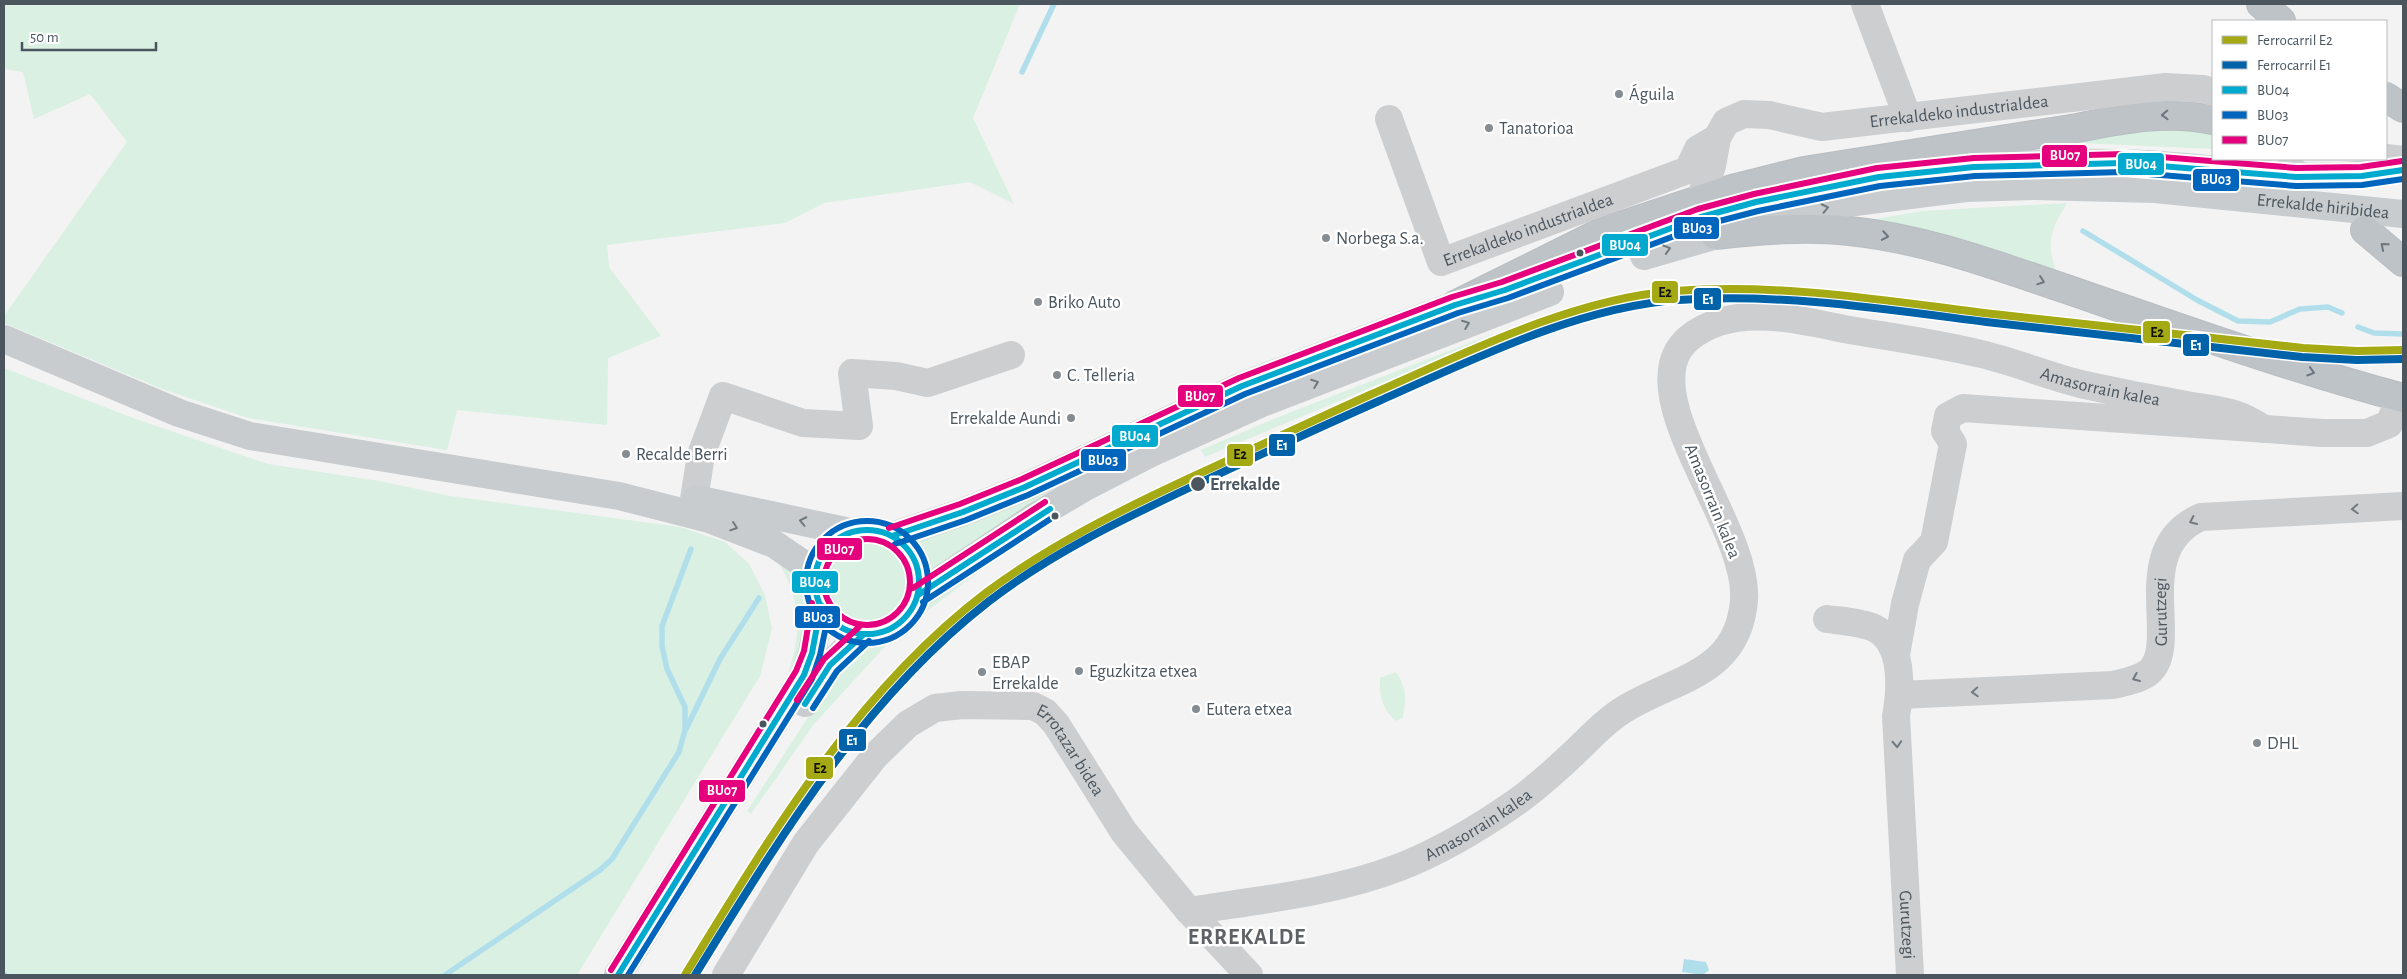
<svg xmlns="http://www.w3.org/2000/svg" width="2407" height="979" viewBox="0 0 2407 979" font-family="'Alegreya Sans',sans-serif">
<rect width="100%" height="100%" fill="#f3f3f3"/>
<path fill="#d9f0e2" d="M4 4H1020L973 118 1014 204 970 182 824 203 785 223 607 245 609 267 661 336 608 358 607 425 457 410 447 450 248 418 162 389 4 323V316L127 142 90 94 34 119 23 72 4 69Z
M2183 128 2213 135V149L2081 143 2091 139 2156 129Z
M2067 203C2051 230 2045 242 2057 273L1876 222V219L1922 211Z
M1495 333 1444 357 1205 457 1201 450 1281 416Z
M4 368 133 418 268 464 379 481 450 496 680 527 725 542 749 564 765 595 772 629 760 676 577 975H4Z
M1052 490 1047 502 932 571 919 541Z
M825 580a41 41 0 1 1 82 0a41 41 0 1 1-82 0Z
M776 558 786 564 799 580 809 628 782 692C800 639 807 609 776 558Z
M974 568 983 569 923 614 926 602Z
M890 641 814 724 751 814 747 811 807 719 829 681 867 647H873Z
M1396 672C1407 688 1406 699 1403 717L1396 721C1382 709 1379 695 1380 678Z"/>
<path fill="#b0dfeb" d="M1684 959 1706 962 1709 970 1703 975 1682 972Z"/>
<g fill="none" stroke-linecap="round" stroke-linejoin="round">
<path stroke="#b0dfeb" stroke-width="5.5" d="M1022 72 1054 4
M2083 231 2197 300 2238 321 2270 322 2300 309 2328 307 2342 313
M2358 327 2374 333 2403 334
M686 729 720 659 759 598
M4 974 5 975
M445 975 600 870 612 859 679 752 685 730V707L667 669 662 646V626L691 549"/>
<path stroke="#d1d3d5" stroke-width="28" stroke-dasharray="28 14" stroke-linecap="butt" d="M2279 159 2312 186"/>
<defs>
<path id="highway" d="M2261 4 2281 21
M2386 97 2403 108
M2365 230 2403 262
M1715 235C1760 230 1805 226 1850 231 1927 239 2000 267 2072 291 2182 329 2291 368 2403 398
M1455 305 1602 232 1732 189 1804 171 2077 128C2123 119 2168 110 2213 120"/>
</defs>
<use href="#highway" stroke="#b8bdc2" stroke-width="30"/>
<g stroke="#cdced0" stroke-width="28">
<path d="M1865 4 1908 118"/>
<path id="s1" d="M1389 119 1441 262 1688 170 1698 149 1717 138"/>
<path d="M2386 158 2403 160"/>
<path id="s2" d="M1721 197 1700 199 1712 166 1717 138 1726 122 1744 114 1769 115 1822 127 2166 87 2203 89 2213 92"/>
<path d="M694 499 701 455 723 396 803 423 859 426 852 373 896 376 928 383 1011 355"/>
<path id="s3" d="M1827 619C1841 621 1861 622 1874 628 1904 642 1901 689 1896 716L1910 975"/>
<path d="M1896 655 1905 604 1917 560 1934 542 1953 444 1945 431 1948 416 1963 408 2323 433H2367L2389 424 2401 397"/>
<path id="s4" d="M1900 695 2113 685C2125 682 2139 680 2149 672 2182 644 2128 549 2201 517L2403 506"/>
<path id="s5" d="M1189 911C1259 900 1333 893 1400 867 1441 851 1479 828 1515 803 1536 788 1555 771 1574 753 1589 739 1603 723 1620 712 1671 678 1738 677 1744 600 1749 530 1644 410 1678 351 1689 332 1716 321 1737 318 1772 313 1810 322 1844 329 1890 337 1936 343 1981 354 2016 362 2050 377 2085 385 2120 393 2156 399 2191 406 2206 408 2223 410 2237 415 2246 418 2256 424 2264 429"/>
<path id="s6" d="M726 975 806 843 875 756 908 724 935 708 962 705 1033 706 1045 712 1056 724 1124 832 1189 911 1249 975"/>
</g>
<g stroke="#c8ccce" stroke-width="28">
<path id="s7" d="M1644 256 1769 220 1847 203 1966 188 2034 186 2155 189 2403 214"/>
<path d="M1516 286C1578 262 1640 235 1704 216 1840 177 1981 161 2122 163 2180 164 2237 174 2294 176 2331 178 2367 175 2403 170"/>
<path d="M4 339 179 413 250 436 619 496 709 519 774 544 802 563 815 580"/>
<path d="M696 499 850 532"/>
<circle cx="867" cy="582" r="52"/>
<path d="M892 536 963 512 1025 487 1242 386 1455 305 1478 298"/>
<path d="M918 595 1036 516 1087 486 1149 454 1262 403 1550 292"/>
<path d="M805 703C823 673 836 655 864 634"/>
<path d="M618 975 804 675 812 653 821 605"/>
</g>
<use href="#highway" stroke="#bec3c7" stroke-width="28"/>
<defs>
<path id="bus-1" d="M815 582a52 52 0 1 1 104 0a52 52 0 1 1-104 0Z
M892 536 963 512 1025 487 1242 386 1455 305 1505 290 1701 217 1756 202 1879 177 1974 167 2123 163 2296 177 2362 176 2403 170
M918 595 1050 509
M805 704 830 665 864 634
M618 975 804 675 812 653 821 605"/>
<path id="bus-2" d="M806 582a61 61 0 1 1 122 0a61 61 0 1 1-122 0Z
M895 544 966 520 1028 495 1245 394 1458 313 1508 298 1704 225 1758 211 1880 186 1975 176 2123 172 2296 186 2362 185 2403 179
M923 602 1055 516
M813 708 837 671 869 641
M628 975 812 679 820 655 830 607"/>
<path id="bus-3" d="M889 528 960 504 1022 479 1239 378 1452 297 1502 282 1698 209 1754 194 1877 168 1974 158 2124 154 2296 168 2361 167 2402 161
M824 582a43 43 0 1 1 86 0a43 43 0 1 1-86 0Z
M913 588 1045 502
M797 700 824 659 859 627
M611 970 796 671 804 651 812 603"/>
</defs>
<use href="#bus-1" stroke="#fff" stroke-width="10"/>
<use href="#bus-2" stroke="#fff" stroke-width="10"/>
<use href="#bus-3" stroke="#fff" stroke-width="10"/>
<use href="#bus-1" stroke="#00a9ce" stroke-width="6"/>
<use href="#bus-2" stroke="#0065bd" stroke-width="6"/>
<use href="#bus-3" stroke="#e5007d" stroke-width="6"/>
<defs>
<path id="rail-1" d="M685 975C769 838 856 691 987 592 1050 545 1121 510 1192 477 1252 449 1312 421 1372 394 1465 353 1572 299 1674 291 1778 283 1882 300 1984 313 2090 325 2197 336 2303 348L2357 351 2403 350"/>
<path id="rail-2" d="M695 975C778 841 862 700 988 602 1050 554 1121 520 1191 487 1253 458 1316 429 1379 401 1470 361 1577 307 1678 300 1781 293 1884 309 1986 322 2091 334 2197 345 2302 357L2357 360 2403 359"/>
</defs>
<use href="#rail-1" stroke="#fff" stroke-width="11"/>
<use href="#rail-2" stroke="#fff" stroke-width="11"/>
<use href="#rail-1" stroke="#a5a913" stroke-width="8"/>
<use href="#rail-2" stroke="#0063a9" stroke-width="8"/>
</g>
<defs><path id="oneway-chevron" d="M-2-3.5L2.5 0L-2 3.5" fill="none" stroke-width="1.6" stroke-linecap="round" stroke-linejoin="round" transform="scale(1.25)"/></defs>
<g stroke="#6d767e">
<use href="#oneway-chevron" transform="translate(2165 115) rotate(178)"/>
<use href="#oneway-chevron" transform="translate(1885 236) rotate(10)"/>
<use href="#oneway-chevron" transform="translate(2384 246) rotate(-140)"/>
<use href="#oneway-chevron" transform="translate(2041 281) rotate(19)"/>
<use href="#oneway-chevron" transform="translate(2311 372) rotate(17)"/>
</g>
<g stroke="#707980">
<use href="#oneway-chevron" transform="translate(1825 208) rotate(-12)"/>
<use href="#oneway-chevron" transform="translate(1667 249) rotate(-17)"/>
<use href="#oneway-chevron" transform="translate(1466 324) rotate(-21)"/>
<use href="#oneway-chevron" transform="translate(1315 383) rotate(-21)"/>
<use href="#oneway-chevron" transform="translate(803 521) rotate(-168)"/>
<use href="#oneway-chevron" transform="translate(734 527) rotate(19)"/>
</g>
<g stroke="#717980">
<use href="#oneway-chevron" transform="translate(2355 509) rotate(177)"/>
<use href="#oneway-chevron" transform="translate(2193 521) rotate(155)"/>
<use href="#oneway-chevron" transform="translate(2136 678) rotate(157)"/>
<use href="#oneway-chevron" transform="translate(1975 692) rotate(177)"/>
<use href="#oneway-chevron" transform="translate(1897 744) rotate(87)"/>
</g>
<g fill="#858c92" stroke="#fff" stroke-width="2">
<circle cx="1619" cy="94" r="5"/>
<circle cx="1489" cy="128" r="5"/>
<circle cx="1326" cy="238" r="5"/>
<circle cx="1038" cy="302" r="5"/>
<circle cx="1057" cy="375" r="5"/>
<circle cx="1071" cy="418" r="5"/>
<circle cx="626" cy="454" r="5"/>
<circle cx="1079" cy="671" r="5"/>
<circle cx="982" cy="672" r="5"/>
<circle cx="1196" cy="709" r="5"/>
<circle cx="2257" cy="743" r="5"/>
</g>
<g fill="#4a555e" stroke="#fff" stroke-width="2">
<circle cx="1580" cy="253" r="4.5"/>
<circle cx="1198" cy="484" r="8"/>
<circle cx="1055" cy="516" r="4.5"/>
<circle cx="763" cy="724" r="4.5"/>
</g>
<g text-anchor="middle" stroke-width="5" stroke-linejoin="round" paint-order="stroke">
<g font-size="18" fill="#4a555e" stroke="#fff" text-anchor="start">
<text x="1629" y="100">Águila</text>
<text x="1499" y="134">Tanatorioa</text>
<text x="1336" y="244">Norbega S.a.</text>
<text x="1048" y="308">Briko Auto</text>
<text x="1067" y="381">C. Telleria</text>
<text x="1061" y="424" text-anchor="end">Errekalde Aundi</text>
<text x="636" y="460">Recalde Berri</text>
<text x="992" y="668">EBAP<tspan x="992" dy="21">Errekalde</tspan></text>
<text x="1089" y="677">Eguzkitza etxea</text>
<text x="1206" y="715">Eutera etxea</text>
<text x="2267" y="749">DHL</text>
</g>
<g font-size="18" fill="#4a555e" stroke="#fff">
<text dy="6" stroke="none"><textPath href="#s2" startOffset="340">Errekaldeko industrialdea</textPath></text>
<text dy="6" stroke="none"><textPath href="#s7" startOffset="688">Errekalde hiribidea</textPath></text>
<text dy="6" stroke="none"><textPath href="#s1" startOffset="245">Errekaldeko industrialdea</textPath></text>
<text dy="6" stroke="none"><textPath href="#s5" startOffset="1369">Amasorrain kalea</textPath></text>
<text transform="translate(1713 501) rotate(68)" y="6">Amasorrain kalea</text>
<text dy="6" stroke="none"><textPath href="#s4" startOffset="315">Gurutzegi</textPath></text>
<text dy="6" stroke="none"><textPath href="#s6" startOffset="500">Errotazar bidea</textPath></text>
<text dy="6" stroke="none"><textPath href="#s5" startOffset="305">Amasorrain kalea</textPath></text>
<text dy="6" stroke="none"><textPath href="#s3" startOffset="354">Gurutzegi</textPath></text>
</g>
<g font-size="18" font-weight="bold" fill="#4a555e" stroke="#fff" text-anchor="start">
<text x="1210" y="490">Errekalde</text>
</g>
<g font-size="22" font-weight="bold" letter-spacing="1" fill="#5e6266" stroke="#fff">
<text x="1247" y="944">ERREKALDE</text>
</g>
</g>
<g stroke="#fff" stroke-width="2">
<rect x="2041" y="144" width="47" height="24" rx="5" fill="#e5007d"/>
<rect x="2117" y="152" width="48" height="24" rx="5" fill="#00a9ce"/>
<rect x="2192" y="168" width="48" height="24" rx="5" fill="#0065bd"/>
<rect x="1673" y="216" width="47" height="24" rx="5" fill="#0065bd"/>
<rect x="1601" y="233" width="48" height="24" rx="5" fill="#00a9ce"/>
<rect x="1651" y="280" width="28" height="24" rx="5" fill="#a5a913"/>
<rect x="1693" y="287" width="29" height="24" rx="5" fill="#0063a9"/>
<rect x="2142" y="320" width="29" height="24" rx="5" fill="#a5a913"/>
<rect x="2182" y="333" width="28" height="24" rx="5" fill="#0063a9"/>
<rect x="1177" y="384" width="47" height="24" rx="5" fill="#e5007d"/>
<rect x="1111" y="424" width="48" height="24" rx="5" fill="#00a9ce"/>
<rect x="1268" y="433" width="28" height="24" rx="5" fill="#0063a9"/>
<rect x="1226" y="443" width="28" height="24" rx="5" fill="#a5a913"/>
<rect x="1080" y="448" width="47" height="24" rx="5" fill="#0065bd"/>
<rect x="816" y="537" width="47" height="24" rx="5" fill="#e5007d"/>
<rect x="791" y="570" width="48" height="24" rx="5" fill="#00a9ce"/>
<rect x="794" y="605" width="47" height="24" rx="5" fill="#0065bd"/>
<rect x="838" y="728" width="29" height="24" rx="5" fill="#0063a9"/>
<rect x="805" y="756" width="29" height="24" rx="5" fill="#a5a913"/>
<rect x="698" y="779" width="48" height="24" rx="5" fill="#e5007d"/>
</g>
<g font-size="14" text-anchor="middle" font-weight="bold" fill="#fff">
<text x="2065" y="160">BU07</text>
<text x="2141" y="169">BU04</text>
<text x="2216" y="184">BU03</text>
<text x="1697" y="233">BU03</text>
<text x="1625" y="250">BU04</text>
<text x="1708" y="304">E1</text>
<text x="2196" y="350">E1</text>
<text x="1200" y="401">BU07</text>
<text x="1135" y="441">BU04</text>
<text x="1282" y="450">E1</text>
<text x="1103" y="465">BU03</text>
<text x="839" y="554">BU07</text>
<text x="815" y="587">BU04</text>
<text x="818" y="622">BU03</text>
<text x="852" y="745">E1</text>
<text x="722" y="795">BU07</text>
</g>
<g font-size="14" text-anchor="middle" font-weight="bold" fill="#111">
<text x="1665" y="297">E2</text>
<text x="2157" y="337">E2</text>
<text x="1240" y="459">E2</text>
<text x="820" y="773">E2</text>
</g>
<rect width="2407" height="979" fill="none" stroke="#4a555e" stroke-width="10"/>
<rect x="2212" y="20" width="175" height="140" fill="#ffffff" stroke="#b7bbbf"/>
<rect x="2222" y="36" width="25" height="8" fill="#a5a913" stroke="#b7bbbf"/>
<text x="2257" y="45" font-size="15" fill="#4a555e">Ferrocarril E2</text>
<rect x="2222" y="61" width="25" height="8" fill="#0063a9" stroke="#b7bbbf"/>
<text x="2257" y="70" font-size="15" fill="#4a555e">Ferrocarril E1</text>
<rect x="2222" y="86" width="25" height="8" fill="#00a9ce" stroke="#b7bbbf"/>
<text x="2257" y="95" font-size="15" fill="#4a555e">BU04</text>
<rect x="2222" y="111" width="25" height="8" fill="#0065bd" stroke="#b7bbbf"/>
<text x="2257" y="120" font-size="15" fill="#4a555e">BU03</text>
<rect x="2222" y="136" width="25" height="8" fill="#e5007d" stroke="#b7bbbf"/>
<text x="2257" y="145" font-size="15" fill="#4a555e">BU07</text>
<path d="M22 42v8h134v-8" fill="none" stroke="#4a555e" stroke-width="2.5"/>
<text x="30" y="42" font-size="15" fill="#4a555e" stroke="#ffffff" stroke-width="4" paint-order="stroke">50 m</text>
</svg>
